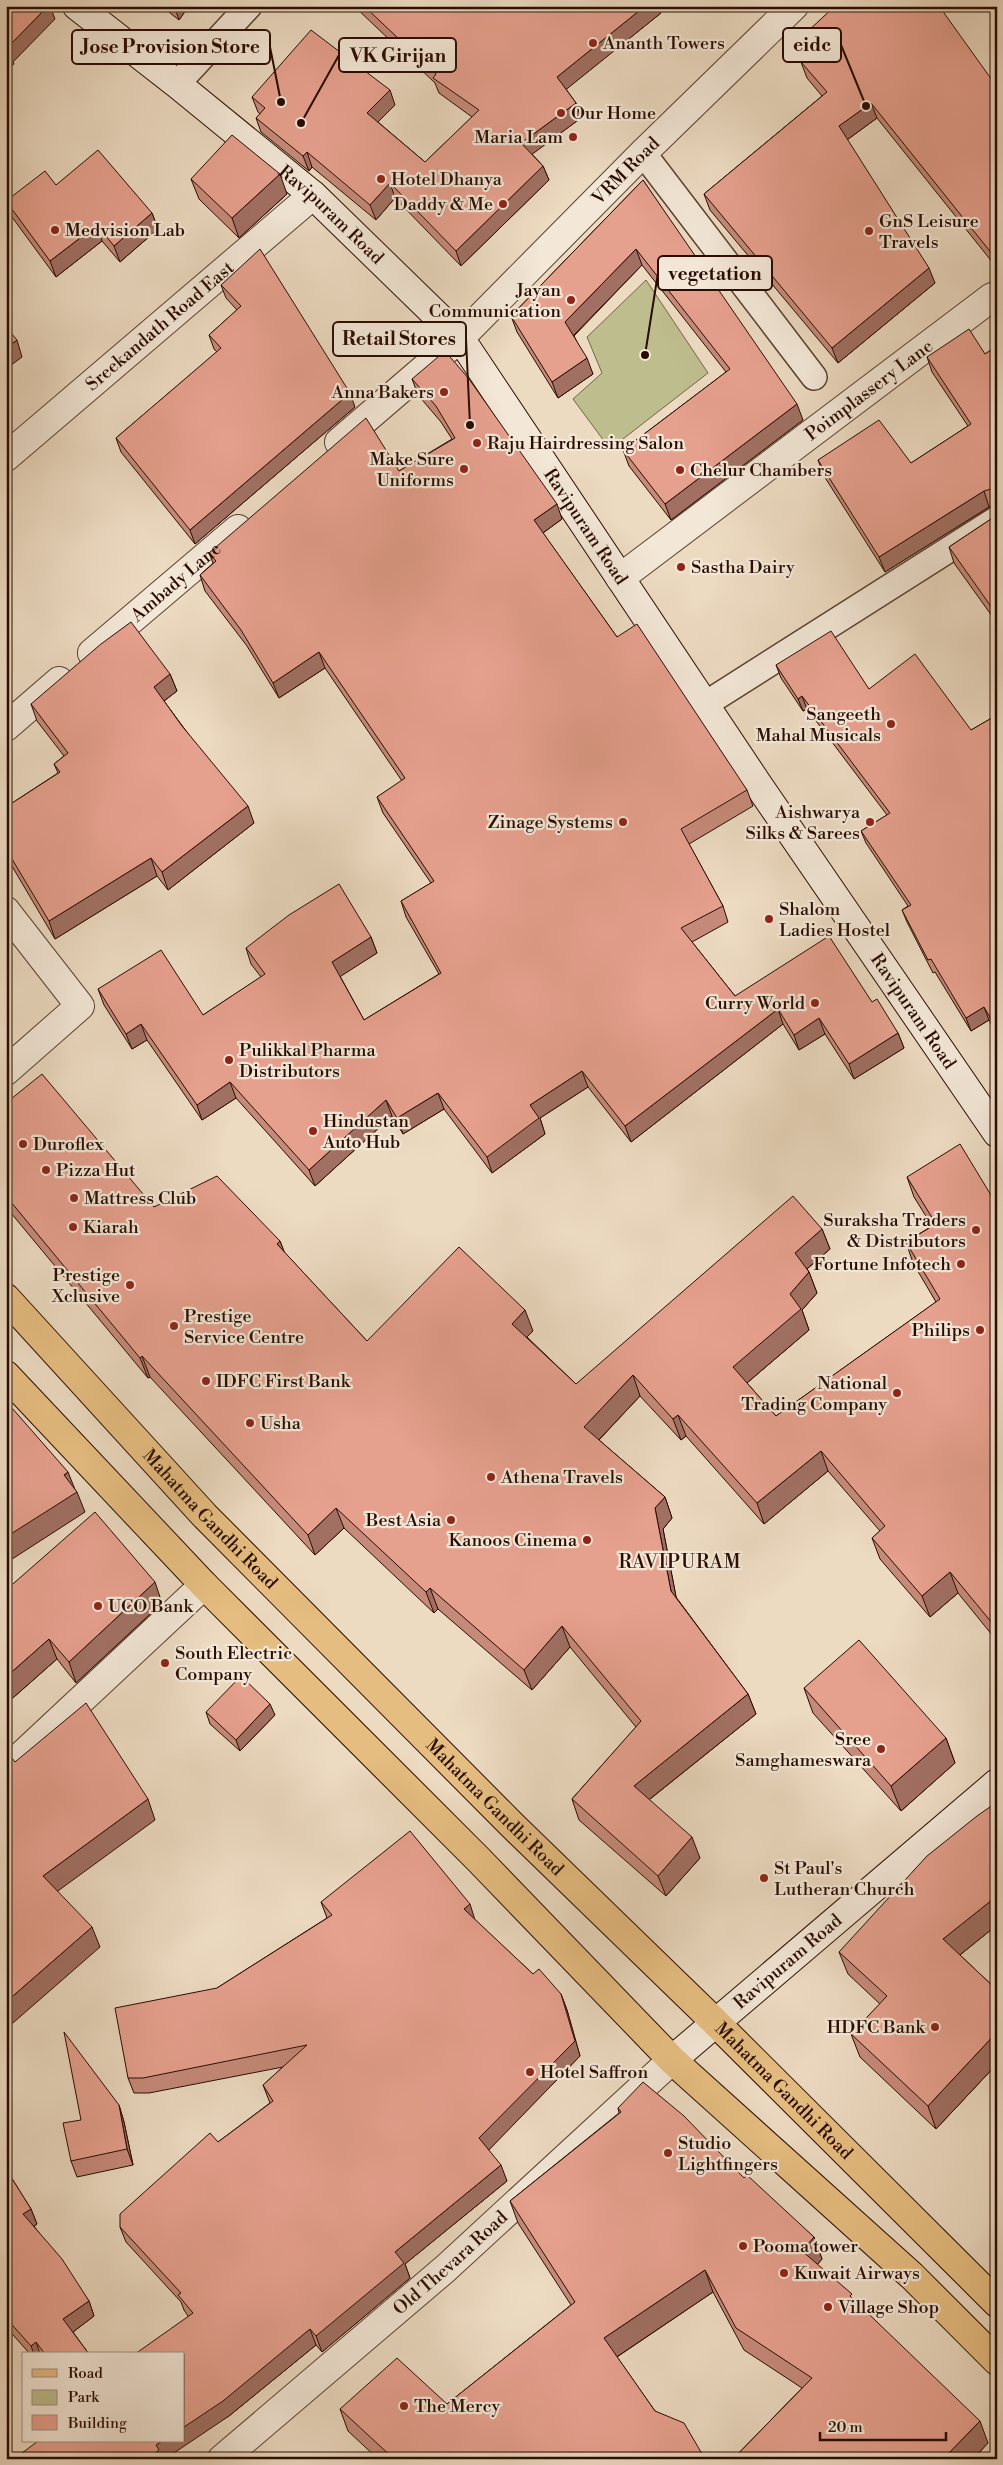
<svg xmlns="http://www.w3.org/2000/svg" width="1003" height="2465" viewBox="0 0 1003 2465" font-family="'Libre Bodoni',serif">
<rect width="100%" height="100%" fill="#ecdac1"/>
<filter id="stains"><feTurbulence type="fractalNoise" baseFrequency=".004" numOctaves="4"/><feColorMatrix values="0 0 0 0 .2 0 0 0 0 .09 0 0 0 0 .02 0 0 0 .5 -.17"/></filter>
<radialGradient id="worn" r=".72"><stop offset=".6" stop-color="#630" stop-opacity="0"/><stop offset="1" stop-color="#630" stop-opacity=".3"/></radialGradient>
<path fill="#bebd8e" stroke="#746447" d="M646 280 708 373 610 449 573 399 602 373 587 337Z"/>
<g fill="none" stroke-linecap="round" stroke-linejoin="round">
<defs>
<path id="service" d="M177 84 249 6
M643 153 814 377
M704 705 997 519"/>
<g id="minor">
<path id="s1" d="M339 442 460 338 643 153 794 6"/>
<path id="s2" d="M620 578 992 297 997 303"/>
<path id="s3" d="M92 653 238 529"/>
<path d="M6 727 59 681"/>
<path d="M6 911 80 1006 6 1071"/>
<path d="M6 1770 204 1585"/>
</g>
<g id="tertiary">
<path id="s4" d="M6 457 313 195"/>
<path id="s5" d="M222 2459 445 2269 672 2060"/>
</g>
<g id="secondary">
<path id="s6" d="M77 6 177 84 313 195 460 338 757 783 997 1133"/>
<path id="s7" d="M672 2060 997 1783"/>
</g>
<g id="primary">
<path id="s8" d="M6 1298 205 1516 511 1824 715 2022 997 2303"/>
<path d="M6 1375 204 1585 478 1859 672 2060 912 2276 997 2361"/>
</g>
</defs>
<use href="#service" stroke="#5a4030" stroke-width="28"/>
<use href="#minor" stroke="#5a4030" stroke-width="30"/>
<use href="#tertiary" stroke="#5a4030" stroke-width="30"/>
<use href="#secondary" stroke="#290c00" stroke-width="30"/>
<use href="#primary" stroke="#290c00" stroke-width="30"/>
<use href="#service" stroke="#f3e7d7" stroke-width="25"/>
<use href="#minor" stroke="#f3e7d7" stroke-width="28"/>
<use href="#tertiary" stroke="#f3e7d7" stroke-width="28"/>
<use href="#secondary" stroke="#f3e7d7" stroke-width="28"/>
<use href="#primary" stroke="#e6bd80" stroke-width="28"/>
</g>
<path fill="#c68a7a" stroke="#290c00" d="M161 6H189L179 20Z
M354 6H659L661 13 566 89 576 103 581 118 532 154 543 166 549 180 461 266 395 198 376 220 312 167 309 171 261 132 256 118 260 114 258 112 252 97 395 105 378 122 425 162 472 117 439 93 435 83Z
M801 62 997 87V268L877 118 847 140 935 283 838 363 710 210 704 194 822 96 807 78Z
M191 179 287 194 239 238 199 199Z
M643 180 803 420 671 520 629 466 623 450 726 372 642 265 574 336 593 374 558 398 517 332 511 316Z
M56 185 152 213 158 229 120 262 102 241 56 277 12 217 6 201Z
M221 285 355 407 195 544 121 452 116 438 217 352 214 349 209 335 237 310 226 298Z
M997 346V505L989 507 885 572 824 476 818 460 911 463 968 426 932 372 927 357 985 354Z
M412 379 562 519 543 533 617 637 747 790 753 806 689 844 723 906 728 922 692 942 735 996 872 1002 898 1033 904 1048 854 1079 825 1034 799 1050 783 1024 631 1142 588 1087 540 1118 545 1134 492 1173 444 1109 403 1134 392 1116 315 1186 236 1098 202 1120 147 1040 132 1049 104 1005 98 989 203 1015 261 977 251 964 246 948 371 937 377 953 340 976 364 1020 439 974 406 917 401 901 431 883 383 813 377 797 402 781 325 668 279 698 247 646 205 591 200 575 213 563 209 553 399 471 452 439 441 422 418 395Z
M997 515V623L954 563 949 547Z
M776 665 869 689 971 730 997 715V1034L989 1020 971 1031 935 972 933 973 907 922 902 910 908 906 866 843 861 831 887 815 807 709 803 711 781 678Z
M170 674 177 691 164 701 254 823 168 890 157 876 55 939 6 856V807L58 773 54 764 64 756 37 721 31 704Z
M6 1103 154 1207 280 1241 284 1252 367 1341 533 1331 527 1337 576 1384 822 1229 830 1249 807 1269 809 1272 817 1293 802 1310 809 1330 747 1383 776 1416 936 1302 913 1263 906 1242 932 1226 914 1197 907 1177 997 1205V1641L958 1593 930 1617 880 1559 872 1538 880 1531 828 1471 764 1524 686 1436 681 1440 640 1396 599 1440 665 1497 672 1518 663 1529 676 1597 748 1694 756 1714 649 1800 700 1858 666 1896 579 1820 572 1799 636 1727 570 1647 532 1690 438 1609 434 1613 344 1528 315 1555 150 1377 148 1378 6 1207Z
M6 1590 162 1603 76 1683 57 1659 6 1704Z
M804 1688 946 1738 955 1763 901 1811 813 1713Z
M206 1712 275 1715 240 1751 210 1724Z
M997 1802V1925L960 1955 997 1990V2064L936 2129 860 2057 851 2034 880 2004 848 1974 839 1952Z
M321 1902 475 1920 533 1974 561 1994 567 2010 580 2056 488 2150 507 2181 405 2264 410 2278 322 2352 316 2345 229 2416 184 2441 188 2316 184 2310 181 2302 126 2242 120 2227 218 2142 270 2103 263 2085 283 2067 149 2093H134L128 2078 217 1988 327 1918Z
M119 2105 124 2122 133 2165 77 2177 71 2161 81 2120Z
M618 2108 744 2178 814 2237 822 2259 817 2265 853 2299 988 2443 973 2459H733L802 2388 744 2350 713 2292 617 2357 655 2411 705 2459H378L348 2431 340 2409 447 2404 571 2305 518 2223 510 2201 619 2113Z
M6 2169 31 2209 37 2224 34 2226 89 2301 94 2316 73 2332 89 2354H30L6 2327Z"/>
<path fill="#a17063" stroke="#290c00" d="M48 6H50L55 19 13 62 14 64 6 71 7 48Z
M176 6H189L179 20 175 8Z
M645 6H659L661 13 563 92 557 77Z
M390 90 395 105 373 127 367 113Z
M576 103 581 118 527 158 521 143Z
M871 103 877 118 844 142 839 126Z
M307 152 312 167 309 171 303 156Z
M543 166 549 180 461 266 456 251Z
M280 174 287 194 239 238 232 218Z
M390 183 395 198 376 220 370 205Z
M152 213 158 229 120 262 114 246Z
M97 225 102 241 56 277 50 261Z
M636 249 642 265 571 338 565 322Z
M929 268 935 283 838 363 832 348Z
M17 340 22 357 6 369V348Z
M587 358 593 374 558 398 552 382Z
M350 393 355 407 195 544 190 530Z
M797 404 803 420 671 520 665 504Z
M984 491 989 507 885 572 879 557Z
M557 504 562 519 540 535 534 520Z
M319 652 325 668 279 698 273 683Z
M170 674 177 691 160 704 154 687Z
M802 696 807 709 803 711 798 699Z
M248 806 254 823 168 890 162 872Z
M151 858 157 876 55 939 49 921Z
M371 937 377 953 338 978 332 962Z
M984 1007 989 1020 971 1031 966 1018Z
M778 1009 783 1024 631 1142 625 1126Z
M819 1018 825 1034 799 1050 794 1035Z
M141 1024 147 1040 132 1049 126 1034Z
M898 1033 904 1048 854 1079 849 1064Z
M582 1071 588 1087 540 1118 545 1134 492 1173 487 1157 530 1105Z
M230 1082 236 1098 202 1120 197 1105Z
M438 1093 444 1109 403 1134 397 1118Z
M386 1100 392 1116 315 1186 309 1170Z
M822 1229 830 1249 802 1273 795 1253Z
M280 1241 288 1261 277 1244Z
M809 1272 817 1293 802 1310 809 1330 741 1388 733 1367 790 1294Z
M525 1310 533 1331 520 1344 512 1324Z
M142 1356 150 1377 148 1378 140 1358Z
M633 1375 640 1396 592 1447 584 1427Z
M678 1415 686 1436 681 1440 673 1419Z
M821 1451 828 1471 764 1524 757 1503Z
M68 1472 76 1492H77L85 1512 6 1563V1537Z
M665 1497 672 1518 663 1529 679 1612 671 1591 655 1508Z
M336 1508 344 1528 315 1555 308 1535Z
M950 1572 958 1593 930 1617 922 1596Z
M155 1582 162 1603 76 1683 69 1662Z
M430 1588 438 1609 434 1613 426 1592Z
M562 1626 570 1647 532 1690 524 1670Z
M49 1639 57 1659 6 1704V1677Z
M748 1694 756 1714 641 1806 634 1786Z
M270 1704 275 1715 240 1751 236 1740Z
M946 1738 955 1763 901 1811 891 1786Z
M148 1799 155 1820 51 1896 43 1876Z
M692 1837 700 1858 666 1896 658 1876Z
M997 1896V1925L951 1962 943 1939Z
M470 1904 475 1920 464 1909Z
M92 1927 100 1947 6 2029V2002Z
M561 1994 567 2010 580 2056 485 2154 479 2138Z
M997 2032V2064L936 2129 928 2106Z
M119 2105 124 2122 133 2165 127 2149Z
M501 2165 507 2181 405 2264 410 2278 322 2352 316 2336 395 2252Z
M31 2209 37 2224 29 2229 23 2214Z
M814 2237 822 2259 810 2273 802 2251Z
M705 2270 713 2292 612 2360 604 2338Z
M89 2301 94 2316 69 2335 63 2319Z
M310 2329 316 2345 229 2416 165 2459H147L156 2445 162 2441H184V2427Z
M36 2342 40 2354H34L31 2346Z
M980 2421 988 2443 973 2459H943Z"/>
<path fill="#e6a08e" stroke="#290c00" d="M6 6H48L7 48 8 49 6 51Z
M364 6H645L557 77 576 103 521 143 543 166 456 251 390 183 370 205 307 152 303 156 256 118 265 108 252 97 311 30 390 90 367 113 425 162 479 110 433 78 436 74Z
M835 6H939L997 87V260L871 103 839 126 929 268 832 348 704 194 827 92 801 62 808 31Z
M232 135 280 174 232 218 191 179Z
M98 150 152 213 114 246 97 225 50 261 6 201 45 171 56 185Z
M643 180 797 404 665 504 623 450 730 369 636 249 565 322 587 358 552 382 511 316Z
M260 249 350 393 190 530 116 438 221 348 209 335 241 306 221 285Z
M6 327 17 340 6 348Z
M969 329 985 354 997 346V490L991 489 984 491 879 557 818 460 879 420 911 463 971 424 927 357Z
M445 351 469 379 557 504 534 520 617 637 637 624 747 790 681 829 723 906 681 928 735 996 829 936 872 1002 877 999 898 1033 849 1064 819 1018 794 1035 778 1009 625 1126 582 1071 530 1105 539 1118 487 1157 438 1093 397 1118 386 1100 309 1170 230 1082 197 1105 141 1024 126 1034 98 989 161 950 203 1015 265 974 246 948 289 915 339 884 371 937 332 962 364 1020 441 973 401 901 434 881 377 797 405 778 319 652 273 683 241 630 200 575 216 561 209 553 366 418 399 471 455 438 436 406 412 379Z
M997 515V615L949 547Z
M131 622 170 674 154 687 182 726 248 806 162 872 151 858 49 921 6 849V807L60 772 54 764 68 753 31 704 101 644Z
M831 631 869 689 915 654 971 730 997 715V1029L984 1007 966 1018 931 959 928 960 902 910 911 905 861 831 890 813 802 696 798 699 776 665Z
M42 1074 154 1207 217 1176 280 1241 277 1244 367 1341 459 1247 525 1310 512 1324 576 1384 793 1196 822 1229 795 1253 809 1272 790 1294 801 1309 733 1367 776 1416 940 1299 906 1242 936 1224 907 1177 960 1144 997 1205V1629L950 1572 922 1596 872 1538 885 1526 821 1451 757 1503 678 1415 673 1419 633 1375 584 1427 665 1497 655 1508 671 1591 748 1694 634 1786 692 1837 658 1876 572 1799 641 1721 562 1626 524 1670 430 1588 426 1592 336 1508 308 1535 142 1356 140 1358 6 1196V1103Z
M12 1408 68 1472 64 1475 77 1492 6 1537V1413Z
M95 1512 155 1582 69 1662 49 1639 6 1677V1590Z
M859 1640 946 1738 891 1786 804 1688Z
M241 1676 270 1704 236 1740 206 1712Z
M86 1703 148 1799 43 1876 92 1927 6 2002V1762L12 1758 15 1762Z
M997 1802V1896L943 1939 997 1990V2032L928 2106 851 2034 887 1996 839 1952 927 1856 977 1816Z
M410 1831 470 1904 464 1909 533 1974 539 1969 561 1994 575 2041 479 2138 501 2165 395 2252 404 2263 316 2336 310 2329 223 2401 184 2427V2354H135L193 2313 178 2295 181 2293 120 2227V2214L210 2133 218 2142 273 2101 263 2085 307 2045 143 2078H128L115 2008 217 1988 332 1915 321 1902Z
M64 2032 119 2105 127 2149 71 2161 63 2123 81 2120Z
M643 2082 684 2116 744 2178 747 2175 814 2237 802 2251 852 2294 850 2296 980 2421 943 2459H733L812 2378 736 2328 705 2270 604 2338 655 2411 684 2423 705 2459H394L340 2409 397 2358 447 2404 575 2302 510 2201 621 2112 618 2108Z
M6 2169 31 2209 23 2214 62 2259 89 2301 63 2319 89 2354H45L36 2342 31 2346 6 2318Z
M38 2441H162L156 2445 159 2450 147 2459H14Z"/>
<g fill="#8f2418" stroke="#f3e7d7" stroke-width="2">
<circle cx="593" cy="43" r="5"/>
<circle cx="561" cy="113" r="5"/>
<circle cx="573" cy="137" r="5"/>
<circle cx="381" cy="179" r="5"/>
<circle cx="503" cy="204" r="5"/>
<circle cx="55" cy="230" r="5"/>
<circle cx="869" cy="231" r="5"/>
<circle cx="571" cy="300" r="5"/>
<circle cx="444" cy="392" r="5"/>
<circle cx="477" cy="443" r="5"/>
<circle cx="464" cy="469" r="5"/>
<circle cx="680" cy="470" r="5"/>
<circle cx="681" cy="567" r="5"/>
<circle cx="891" cy="724" r="5"/>
<circle cx="623" cy="822" r="5"/>
<circle cx="870" cy="822" r="5"/>
<circle cx="769" cy="919" r="5"/>
<circle cx="815" cy="1003" r="5"/>
<circle cx="229" cy="1060" r="5"/>
<circle cx="313" cy="1131" r="5"/>
<circle cx="23" cy="1144" r="5"/>
<circle cx="46" cy="1170" r="5"/>
<circle cx="74" cy="1198" r="5"/>
<circle cx="73" cy="1227" r="5"/>
<circle cx="976" cy="1230" r="5"/>
<circle cx="961" cy="1264" r="5"/>
<circle cx="130" cy="1285" r="5"/>
<circle cx="174" cy="1326" r="5"/>
<circle cx="980" cy="1330" r="5"/>
<circle cx="206" cy="1381" r="5"/>
<circle cx="897" cy="1393" r="5"/>
<circle cx="250" cy="1423" r="5"/>
<circle cx="491" cy="1477" r="5"/>
<circle cx="451" cy="1520" r="5"/>
<circle cx="587" cy="1540" r="5"/>
<circle cx="98" cy="1606" r="5"/>
<circle cx="165" cy="1663" r="5"/>
<circle cx="881" cy="1749" r="5"/>
<circle cx="764" cy="1878" r="5"/>
<circle cx="935" cy="2027" r="5"/>
<circle cx="530" cy="2072" r="5"/>
<circle cx="668" cy="2153" r="5"/>
<circle cx="743" cy="2246" r="5"/>
<circle cx="784" cy="2273" r="5"/>
<circle cx="828" cy="2307" r="5"/>
<circle cx="404" cy="2406" r="5"/>
</g>
<g text-anchor="middle" stroke-width="4.5" stroke-linejoin="round" paint-order="stroke">
<g font-size="18" fill="#290c00" stroke="#f3e7d7" text-anchor="start">
<text x="603" y="49">Ananth Towers</text>
<text x="571" y="119">Our Home</text>
<text x="563" y="143" text-anchor="end">Maria Lam</text>
<text x="391" y="185">Hotel Dhanya</text>
<text x="493" y="210" text-anchor="end">Daddy &amp; Me</text>
<text x="879" y="227">GnS Leisure<tspan x="879" dy="21">Travels</tspan></text>
<text x="65" y="236">Medvision Lab</text>
<text x="561" y="296" text-anchor="end">Jayan<tspan x="561" dy="21">Communication</tspan></text>
<text x="434" y="398" text-anchor="end">Anna Bakers</text>
<text x="487" y="449">Raju Hairdressing Salon</text>
<text x="454" y="465" text-anchor="end">Make Sure<tspan x="454" dy="21">Uniforms</tspan></text>
<text x="690" y="476">Chelur Chambers</text>
<text x="691" y="573">Sastha Dairy</text>
<text x="881" y="720" text-anchor="end">Sangeeth<tspan x="881" dy="21">Mahal Musicals</tspan></text>
<text x="860" y="818" text-anchor="end">Aishwarya<tspan x="860" dy="21">Silks &amp; Sarees</tspan></text>
<text x="613" y="828" text-anchor="end">Zinage Systems</text>
<text x="779" y="915">Shalom<tspan x="779" dy="21">Ladies Hostel</tspan></text>
<text x="805" y="1009" text-anchor="end">Curry World</text>
<text x="239" y="1056">Pulikkal Pharma<tspan x="239" dy="21">Distributors</tspan></text>
<text x="323" y="1127">Hindustan<tspan x="323" dy="21">Auto Hub</tspan></text>
<text x="33" y="1150">Duroflex</text>
<text x="56" y="1176">Pizza Hut</text>
<text x="84" y="1204">Mattress Club</text>
<text x="966" y="1226" text-anchor="end">Suraksha Traders<tspan x="966" dy="21">&amp; Distributors</tspan></text>
<text x="83" y="1233">Kiarah</text>
<text x="951" y="1270" text-anchor="end">Fortune Infotech</text>
<text x="120" y="1281" text-anchor="end">Prestige<tspan x="120" dy="21">Xclusive</tspan></text>
<text x="184" y="1322">Prestige<tspan x="184" dy="21">Service Centre</tspan></text>
<text x="970" y="1336" text-anchor="end">Philips</text>
<text x="216" y="1387">IDFC First Bank</text>
<text x="887" y="1389" text-anchor="end">National<tspan x="887" dy="21">Trading Company</tspan></text>
<text x="260" y="1429">Usha</text>
<text x="501" y="1483">Athena Travels</text>
<text x="441" y="1526" text-anchor="end">Best Asia</text>
<text x="577" y="1546" text-anchor="end">Kanoos Cinema</text>
<text x="108" y="1612">UCO Bank</text>
<text x="175" y="1659">South Electric<tspan x="175" dy="21">Company</tspan></text>
<text x="871" y="1745" text-anchor="end">Sree<tspan x="871" dy="21">Samghameswara</tspan></text>
<text x="774" y="1874">St Paul's<tspan x="774" dy="21">Lutheran Church</tspan></text>
<text x="925" y="2033" text-anchor="end">HDFC Bank</text>
<text x="540" y="2078">Hotel Saffron</text>
<text x="678" y="2149">Studio<tspan x="678" dy="21">Lightfingers</tspan></text>
<text x="753" y="2252">Pooma tower</text>
<text x="794" y="2279">Kuwait Airways</text>
<text x="838" y="2313">Village Shop</text>
<text x="414" y="2412">The Mercy</text>
</g>
<g font-size="18" fill="#290c00" stroke="#f3e7d7">
<text dy="6" stroke="none"><textPath href="#s1" startOffset="395">VRM Road</textPath></text>
<text dy="6" stroke="none"><textPath href="#s6" startOffset="329">Ravipuram Road</textPath></text>
<text dy="6" stroke="none"><textPath href="#s4" startOffset="202">Sreekandath Road East</textPath></text>
<text dy="6" stroke="none"><textPath href="#s2" startOffset="312">Poimplassery Lane</textPath></text>
<text dy="6" stroke="none"><textPath href="#s6" startOffset="734">Ravipuram Road</textPath></text>
<text dy="6" stroke="none"><textPath href="#s3" startOffset="110">Ambady Lane</textPath></text>
<text dy="6" stroke="none"><textPath href="#s6" startOffset="1319">Ravipuram Road</textPath></text>
<text dy="6" stroke="none"><textPath href="#s8" startOffset="301">Mahatma Gandhi Road</textPath></text>
<text dy="6" stroke="none"><textPath href="#s8" startOffset="706">Mahatma Gandhi Road</textPath></text>
<text dy="6" stroke="none"><textPath href="#s7" startOffset="152">Ravipuram Road</textPath></text>
<text dy="6" stroke="none"><textPath href="#s8" startOffset="1111">Mahatma Gandhi Road</textPath></text>
<text dy="6" stroke="none"><textPath href="#s5" startOffset="301">Old Thevara Road</textPath></text>
</g>
<g font-size="19" letter-spacing="1" fill="#290c00" stroke="#f3e7d7">
<text x="680" y="1568">RAVIPURAM</text>
</g>
</g>
<path fill="none" stroke="#290c00" stroke-width="2" d="M866 106L841 45M281 102L270 47M301 123L339 55M645 355L658 273M470 425L466 339"/>
<g fill="#290c00" stroke="#f3e7d7" stroke-width="2">
<circle cx="866" cy="106" r="5"/>
<circle cx="281" cy="102" r="5"/>
<circle cx="301" cy="123" r="5"/>
<circle cx="645" cy="355" r="5"/>
<circle cx="470" cy="425" r="5"/>
</g>
<g fill="#f3e7d7" stroke="#290c00" stroke-width="2">
<rect x="783" y="28" width="58" height="34" rx="5"/>
<rect x="72" y="30" width="198" height="34" rx="5"/>
<rect x="339" y="38" width="117" height="34" rx="5"/>
<rect x="658" y="256" width="114" height="34" rx="5"/>
<rect x="333" y="322" width="133" height="34" rx="5"/>
</g>
<g font-size="19" text-anchor="middle" font-weight="bold" fill="#290c00">
<text x="812" y="51">eidc</text>
<text x="171" y="53">Jose Provision Store</text>
<text x="398" y="62">VK Girijan</text>
<text x="715" y="280">vegetation</text>
<text x="399" y="345">Retail Stores</text>
</g>
<rect width="1003" height="2465" fill="none" stroke="#ecdac1" stroke-width="25"/>
<rect x="8" y="8" width="988" height="2450" fill="none" stroke="#290c00" stroke-width="2.5"/>
<rect x="12" y="12" width="978" height="2440" fill="none" stroke="#290c00"/>
<rect x="22" y="2352" width="162" height="90" fill="#f3e7d7" stroke="#a28f81"/>
<rect x="32" y="2369" width="25" height="8" fill="#e6bd80" stroke="#a28f81"/>
<text x="68" y="2378" font-size="15" fill="#290c00">Road</text>
<rect x="32" y="2390" width="25" height="15" fill="#bebd8e" stroke="#a28f81"/>
<text x="68" y="2402" font-size="15" fill="#290c00">Park</text>
<rect x="32" y="2415" width="25" height="15" fill="#e6a08e" stroke="#a28f81"/>
<text x="68" y="2428" font-size="15" fill="#290c00">Building</text>
<path d="M820 2432v8h126v-8" fill="none" stroke="#290c00" stroke-width="2.5"/>
<text x="828" y="2432" font-size="15" fill="#290c00" stroke="#f3e7d7" stroke-width="4" paint-order="stroke">20 m</text>
<rect width="100%" height="100%" filter="url(#stains)"/>
<rect width="100%" height="100%" fill="url(#worn)"/>
</svg>
